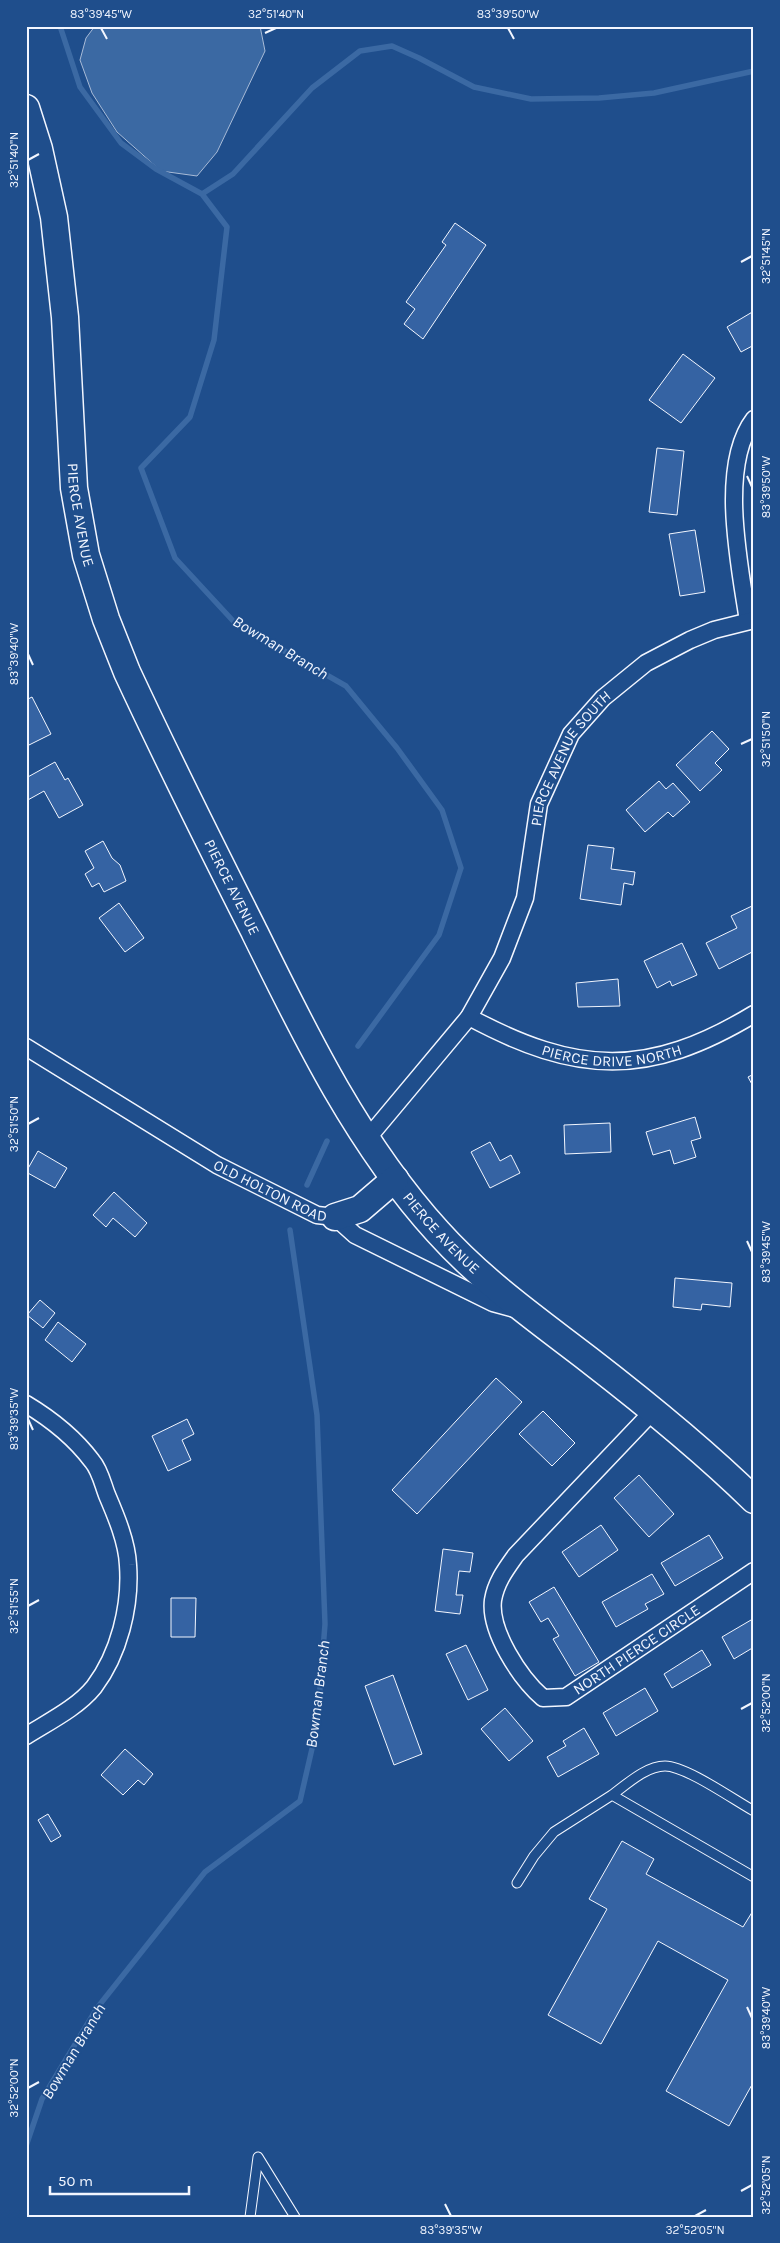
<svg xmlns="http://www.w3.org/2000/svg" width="780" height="2243" viewBox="0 0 780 2243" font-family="Karla,sans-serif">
<rect width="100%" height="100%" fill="#1f4e8c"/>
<path fill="#3b69a3" stroke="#a8bbd7" d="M95 26H260L265 51 217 152 197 176 161 171 117 132 92 93 80 60 86 38Z"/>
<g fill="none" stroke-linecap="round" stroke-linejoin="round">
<path stroke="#3b69a3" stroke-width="5.5" d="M60 26 80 87 121 143 156 169 202 194 227 227 214 340 190 417 141 468 175 558 235 623 346 686 397 748 442 810 461 868 439 935 358 1046
M202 194 233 174 312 88 360 51 392 46 419 58 474 87 531 99 599 98 654 93 754 71
M307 1185 327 1141
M26 2146 42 2099 97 2008 205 1872 300 1801 317 1727 325 1624 317 1415 290 1230"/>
</g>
<path fill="#3563a3" stroke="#f2f6ff" d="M455 223 486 245 423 339 404 324 415 309 406 302 446 245 442 242Z
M754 311V345L741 352 727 327Z
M683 354 715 378 681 423 649 400Z
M657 448 684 451 677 515 649 512Z
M695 530 705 592 680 596 669 534Z
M32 697 51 734 29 745 26 741V700Z
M712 731 729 749 715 763 722 770 700 791 676 765Z
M55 762 65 780 68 778 83 805 59 818 44 791 26 801V778Z
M659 781 666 789 673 783 690 802 673 817 668 812 645 832 626 810Z
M103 841 112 858 120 865 126 881 104 892 99 883 92 887 85 874 94 868 85 851Z
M588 845 614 848 611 869 635 872 633 885 624 883 621 905 580 899Z
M119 903 144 938 125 952 99 918Z
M752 906 754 951 719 969 706 943 737 928 731 916Z
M682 943 697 975 672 986 670 981 657 988 644 961Z
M618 979 620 1006 578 1007 576 983Z
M754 1074V1088L748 1077Z
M695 1117 701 1138 691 1141 696 1157 674 1164 670 1150 653 1155 646 1132Z
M610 1123 611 1152 565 1154 564 1125Z
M490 1142 500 1161 511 1155 520 1173 490 1188 471 1152Z
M38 1151 67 1168 55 1188 26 1172Z
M114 1192 147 1223 135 1237 113 1218 106 1227 93 1215Z
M675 1278 732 1283 730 1307 702 1304 701 1310 673 1307Z
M40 1300 55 1313 43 1328 27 1315Z
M58 1322 86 1344 72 1362 45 1340Z
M496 1378 522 1402 417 1514 392 1490Z
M543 1411 575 1443 552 1466 519 1434Z
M187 1419 194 1434 182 1440 191 1460 168 1471 152 1436Z
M639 1475 674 1514 649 1537 614 1498Z
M601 1525 618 1550 579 1577 562 1552Z
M709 1535 723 1558 675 1586 661 1563Z
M443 1549 473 1553 470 1572 459 1571 456 1595H463L460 1614 435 1611Z
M652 1574 664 1594 645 1604 648 1609 616 1627 602 1602Z
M554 1587 599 1662 575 1676 553 1639 559 1636 548 1618 541 1622 529 1602Z
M171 1598H196L195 1637H171Z
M751 1620 754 1625V1647L734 1659 722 1637Z
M466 1645 488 1690 468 1700 446 1654Z
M702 1650 711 1665 672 1688 664 1674Z
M393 1675 422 1754 394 1765 365 1686Z
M645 1688 658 1711 616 1736 603 1713Z
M505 1708 533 1741 509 1761 481 1729Z
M584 1728 599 1754 558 1777 547 1757 566 1746 563 1741Z
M125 1749 153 1774 144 1785 138 1780 123 1795 101 1775Z
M48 1814 61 1836 51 1842 38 1820Z
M622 1841 654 1859 646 1874 743 1927 754 1909V2081L729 2126 666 2091 728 1980 658 1941 601 2044 548 2015 607 1909 589 1899Z"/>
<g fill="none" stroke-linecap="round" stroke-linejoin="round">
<defs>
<path id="service" d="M754 1811C734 1800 686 1766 665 1766 646 1766 627 1784 612 1795L754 1877
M517 1883 534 1856 554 1832 612 1795
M250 2217 258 2157 295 2217"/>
<g id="minor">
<path d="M748 621C740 567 718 466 754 419"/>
<path id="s1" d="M469 1017C577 1075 648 1078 754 1014"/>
<path id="s2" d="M26 1047 217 1165 317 1215 335 1217 355 1235 493 1303 515 1309"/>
<path id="s3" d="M367 1139 469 1017 502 958 525 898 539 804 571 734 603 698 646 663 690 640 714 630 754 620"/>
<path d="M26 1404C51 1419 74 1437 92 1461 100 1470 103 1485 107 1495 116 1516 127 1542 128 1565 131 1606 119 1654 94 1687 77 1708 48 1722 26 1736"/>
<path id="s4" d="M653 1411 516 1555C506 1569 496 1582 493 1600 489 1631 520 1678 543 1698L566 1697 754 1571"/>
</g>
<g id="primary">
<path id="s5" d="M26 108 39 149 54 217 65 317 74 488 86 555 106 619 127 672C167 758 210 844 253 929 305 1035 358 1144 438 1232 482 1281 536 1319 588 1359 645 1403 702 1449 754 1500"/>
<path d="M335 1217 360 1209 395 1179"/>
</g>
</defs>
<use href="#service" stroke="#f2f6ff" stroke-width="11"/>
<use href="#minor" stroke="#f2f6ff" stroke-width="19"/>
<use href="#primary" stroke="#f2f6ff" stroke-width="29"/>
<use href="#service" stroke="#1f4e8c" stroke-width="9"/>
<use href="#minor" stroke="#1f4e8c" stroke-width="16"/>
<use href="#primary" stroke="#1f4e8c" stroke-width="26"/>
</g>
<path fill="none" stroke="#f2f6ff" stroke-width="2" d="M101 28 107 39M508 28 514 39M265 33 276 28M28 160 39 154M741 262 752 256M747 476 752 487M28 654 33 665M741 744 752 739M28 1124 39 1118M747 1241 752 1252M28 1419 33 1430M28 1606 39 1600M741 1709 752 1703M747 2007 752 2018M28 2088 39 2082M741 2191 752 2185M445 2204 451 2216M695 2216 706 2210"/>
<g text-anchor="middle" stroke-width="4" stroke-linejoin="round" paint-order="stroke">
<g font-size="15" fill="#f2f6ff" stroke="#1f4e8c">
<text dy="5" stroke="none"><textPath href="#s5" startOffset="412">PIERCE AVENUE</textPath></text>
<text dy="5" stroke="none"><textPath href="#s3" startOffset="441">PIERCE AVENUE SOUTH</textPath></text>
<text dy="5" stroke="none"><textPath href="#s5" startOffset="816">PIERCE AVENUE</textPath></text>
<text dy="5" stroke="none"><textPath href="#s1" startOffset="151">PIERCE DRIVE NORTH</textPath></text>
<text dy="5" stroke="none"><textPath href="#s2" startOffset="284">OLD HOLTON ROAD</textPath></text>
<text dy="5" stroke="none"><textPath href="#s5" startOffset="1222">PIERCE AVENUE</textPath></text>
<text dy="5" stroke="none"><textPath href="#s4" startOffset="471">NORTH PIERCE CIRCLE</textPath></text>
</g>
<g font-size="16" font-style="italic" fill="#f2f6ff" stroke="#1f4e8c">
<text transform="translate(281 647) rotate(31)" y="6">Bowman Branch</text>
<text transform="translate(317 1694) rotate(-83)" y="6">Bowman Branch</text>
<text transform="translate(73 2051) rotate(-59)" y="6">Bowman Branch</text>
</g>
</g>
<rect width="780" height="2243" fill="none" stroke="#1f4e8c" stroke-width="55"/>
<path d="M50 2186v8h139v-8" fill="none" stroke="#f2f6ff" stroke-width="2.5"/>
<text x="58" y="2186" font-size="15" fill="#f2f6ff" stroke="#1f4e8c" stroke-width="4" paint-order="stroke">50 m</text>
<rect x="28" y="28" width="724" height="2188" fill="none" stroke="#f2f6ff" stroke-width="2"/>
<g font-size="12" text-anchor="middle" fill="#f2f6ff">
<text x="101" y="18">83°39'45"W</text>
<text x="276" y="18">32°51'40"N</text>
<text x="508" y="18">83°39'50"W</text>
<text transform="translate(14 160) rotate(-90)" y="4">32°51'40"N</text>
<text transform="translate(766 256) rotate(-90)" y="4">32°51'45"N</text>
<text transform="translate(766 487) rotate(-90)" y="4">83°39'50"W</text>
<text transform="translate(14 654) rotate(-90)" y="4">83°39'40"W</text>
<text transform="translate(766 739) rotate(-90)" y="4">32°51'50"N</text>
<text transform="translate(14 1124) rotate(-90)" y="4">32°51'50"N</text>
<text transform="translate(766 1252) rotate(-90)" y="4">83°39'45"W</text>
<text transform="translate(14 1419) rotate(-90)" y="4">83°39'35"W</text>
<text transform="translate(14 1606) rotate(-90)" y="4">32°51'55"N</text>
<text transform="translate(766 1703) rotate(-90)" y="4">32°52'00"N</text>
<text transform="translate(766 2018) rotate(-90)" y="4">83°39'40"W</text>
<text transform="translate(14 2088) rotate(-90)" y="4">32°52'00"N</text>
<text transform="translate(766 2185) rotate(-90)" y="4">32°52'05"N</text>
<text x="451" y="2234">83°39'35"W</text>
<text x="695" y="2234">32°52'05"N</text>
</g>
</svg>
